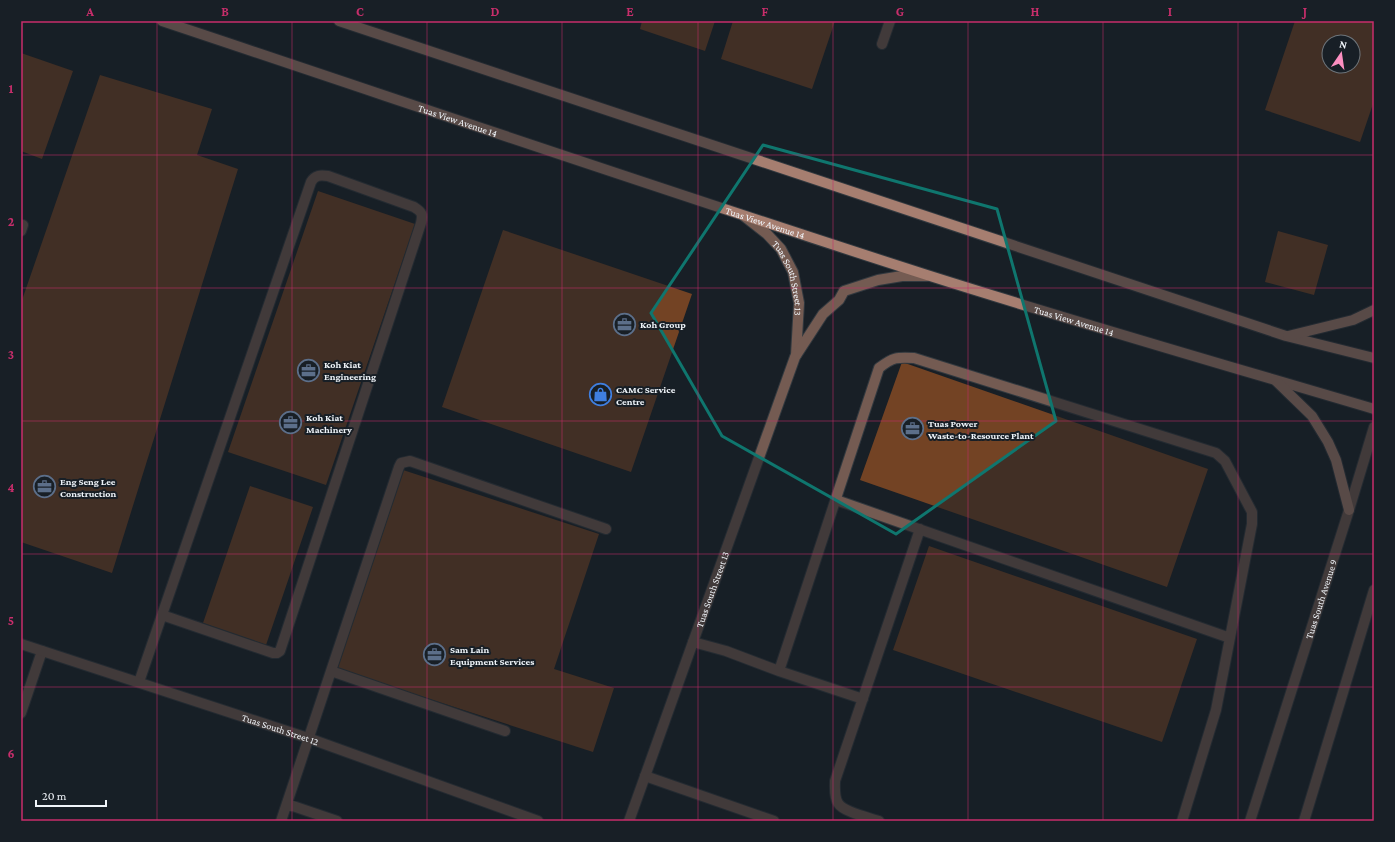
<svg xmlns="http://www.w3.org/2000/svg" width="1395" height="842" viewBox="0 0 1395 842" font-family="'Crimson Pro',serif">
<rect width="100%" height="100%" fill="#181f26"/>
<path fill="#734324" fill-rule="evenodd" d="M642 21H715L705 51 640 29Z
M733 21H835L812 89 721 59Z
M1295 21H1374V101L1360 142 1265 110ZM1329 42H1353V66H1329Z
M21 53 73 71 42 159 21 151Z
M100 75 212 109 197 155 238 169 112 573 21 542V303Z
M318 191 415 224 326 485 228 452Z
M503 230 692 294 631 472 442 407Z
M1278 231 1328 245 1314 295 1265 282Z
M902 362 1208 469 1167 587 860 480Z
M403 470 599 534 554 669 614 688 593 752 337 669Z
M250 486 313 507 266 645 203 623Z
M929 546 1197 639 1162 742 893 650Z"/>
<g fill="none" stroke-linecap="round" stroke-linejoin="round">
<defs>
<path id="lane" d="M882 44 890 21
M21 231 23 225
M836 500 1230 638
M693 642 726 651 779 671 863 699
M331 671 505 731
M779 671 879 368C893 357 897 357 914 358L1216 453 1225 461 1252 512V524L1216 710 1182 821
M139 682 162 615 311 182C315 175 320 175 328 176L414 207C422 212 423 214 421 223L280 651 277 653H273L162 615
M21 713 42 651
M645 776 774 821
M287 804 337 821
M281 821 399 467 401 463 410 461 606 529
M879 821C870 818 843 812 838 803 834 797 835 788 835 781L920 529"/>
<g id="street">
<path id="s1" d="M744 216 767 234 781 249 793 272 799 303 796 355"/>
<path id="s2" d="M21 644 308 738 538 821"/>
<path id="s3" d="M629 821 795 357 823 314 839 300 844 291 878 280 902 276H927"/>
<path id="s4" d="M1250 821 1349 510 1374 427"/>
<path d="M1304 821 1374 590"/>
</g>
<g id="secondary">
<path id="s5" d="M162 21C417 106 671 193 927 275 1075 322 1225 365 1374 409"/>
<path d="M339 21 1286 336 1374 358"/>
<path d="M1288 336 1353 320 1374 310"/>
<path d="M1276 381 1312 416 1328 442 1336 460 1349 510"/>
</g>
</defs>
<use href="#lane" stroke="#32393f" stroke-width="12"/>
<use href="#street" stroke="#32393f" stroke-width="12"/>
<use href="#secondary" stroke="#32393f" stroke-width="12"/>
<use href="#lane" stroke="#745b52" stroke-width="10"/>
<use href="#street" stroke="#745b52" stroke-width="10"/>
<use href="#secondary" stroke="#a67e70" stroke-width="10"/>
</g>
<path d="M0 0H1395V842H0ZM763 145 997 209 1056 421 896 534 722 436 651 313Z" fill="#181f26" fill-opacity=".55" fill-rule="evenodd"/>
<path fill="none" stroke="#0f766e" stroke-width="3" stroke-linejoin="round" d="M763 145 997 209 1056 421 896 534 722 436 651 313Z"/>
<path fill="none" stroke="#c72e6b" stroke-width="1" stroke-opacity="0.55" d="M157 21V821M292 21V821M427 21V821M562 21V821M698 21V821M833 21V821M968 21V821M1103 21V821M1238 21V821M21 155H1374M21 288H1374M21 421H1374M21 554H1374M21 687H1374"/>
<defs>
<symbol id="office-ring" viewBox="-11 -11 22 22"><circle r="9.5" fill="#181f26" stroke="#5c6f8a" stroke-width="1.5"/><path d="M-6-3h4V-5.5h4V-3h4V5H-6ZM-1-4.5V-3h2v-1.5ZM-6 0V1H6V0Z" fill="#5c6f8a"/></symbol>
<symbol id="shop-ring" viewBox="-11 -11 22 22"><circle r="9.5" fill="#181f26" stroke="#3f7fe0" stroke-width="1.5"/><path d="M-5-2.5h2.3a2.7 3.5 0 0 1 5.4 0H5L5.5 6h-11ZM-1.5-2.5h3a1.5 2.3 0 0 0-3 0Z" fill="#3f7fe0"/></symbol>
</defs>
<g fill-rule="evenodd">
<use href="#office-ring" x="612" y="312" width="25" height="25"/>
<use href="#office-ring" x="296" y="358" width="25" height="25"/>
<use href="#shop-ring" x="588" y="382" width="25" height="25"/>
<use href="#office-ring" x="278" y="410" width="25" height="25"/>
<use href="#office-ring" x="900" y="416" width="25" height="25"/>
<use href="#office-ring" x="32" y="474" width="25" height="25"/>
<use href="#office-ring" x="422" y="642" width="25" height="25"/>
</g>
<g text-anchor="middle" stroke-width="4" stroke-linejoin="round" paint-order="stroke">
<g font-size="10" fill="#f0f5fa" stroke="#181f26">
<text dy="4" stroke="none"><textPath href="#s5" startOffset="312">Tuas View Avenue 14</textPath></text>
<text dy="4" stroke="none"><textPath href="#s5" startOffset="636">Tuas View Avenue 14</textPath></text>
<text dy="4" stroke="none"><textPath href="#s1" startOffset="80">Tuas South Street 13</textPath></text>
<text dy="4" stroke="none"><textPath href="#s5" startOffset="960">Tuas View Avenue 14</textPath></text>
<text dy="4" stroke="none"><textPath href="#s3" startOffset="246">Tuas South Street 13</textPath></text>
<text dy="4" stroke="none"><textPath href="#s4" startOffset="233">Tuas South Avenue 9</textPath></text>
<text dy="4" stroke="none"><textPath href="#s2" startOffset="273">Tuas South Street 12</textPath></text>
</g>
<g font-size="10" font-weight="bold" fill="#f0f5fa" stroke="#181f26" text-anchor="start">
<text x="640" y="328">Koh Group</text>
<text x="324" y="368">Koh Kiat<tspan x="324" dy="12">Engineering</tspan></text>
<text x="616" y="393">CAMC Service<tspan x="616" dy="12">Centre</tspan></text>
<text x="306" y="421">Koh Kiat<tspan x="306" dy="12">Machinery</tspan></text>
<text x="928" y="427">Tuas Power<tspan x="928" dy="12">Waste-to-Resource Plant</tspan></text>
<text x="60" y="485">Eng Seng Lee<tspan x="60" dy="12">Construction</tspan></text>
<text x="450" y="653">Sam Lain<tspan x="450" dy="12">Equipment Services</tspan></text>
</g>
</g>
<rect width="1395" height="842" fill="none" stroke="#181f26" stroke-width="44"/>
<g transform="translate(1341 54) rotate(13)"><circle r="19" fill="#181f26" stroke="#6e757b"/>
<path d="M0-3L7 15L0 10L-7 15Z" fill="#fc8fc1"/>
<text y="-6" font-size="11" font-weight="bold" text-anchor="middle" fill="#f0f5fa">N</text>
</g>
<path d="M36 800v6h70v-6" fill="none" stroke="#f0f5fa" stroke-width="2"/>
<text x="42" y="800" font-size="12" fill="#f0f5fa" stroke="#181f26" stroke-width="3" paint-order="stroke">20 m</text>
<rect x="22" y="22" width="1351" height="798" fill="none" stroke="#c72e6b" stroke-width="1.5"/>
<g font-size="13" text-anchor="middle" font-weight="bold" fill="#c72e6b">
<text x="90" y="16">A</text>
<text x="225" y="16">B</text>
<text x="360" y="16">C</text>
<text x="495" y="16">D</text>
<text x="630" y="16">E</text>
<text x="765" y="16">F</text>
<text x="900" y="16">G</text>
<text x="1035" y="16">H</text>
<text x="1170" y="16">I</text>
<text x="1305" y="16">J</text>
<text x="11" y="93">1</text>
<text x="11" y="226">2</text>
<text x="11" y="359">3</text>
<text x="11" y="492">4</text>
<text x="11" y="625">5</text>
<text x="11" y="758">6</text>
</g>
</svg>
